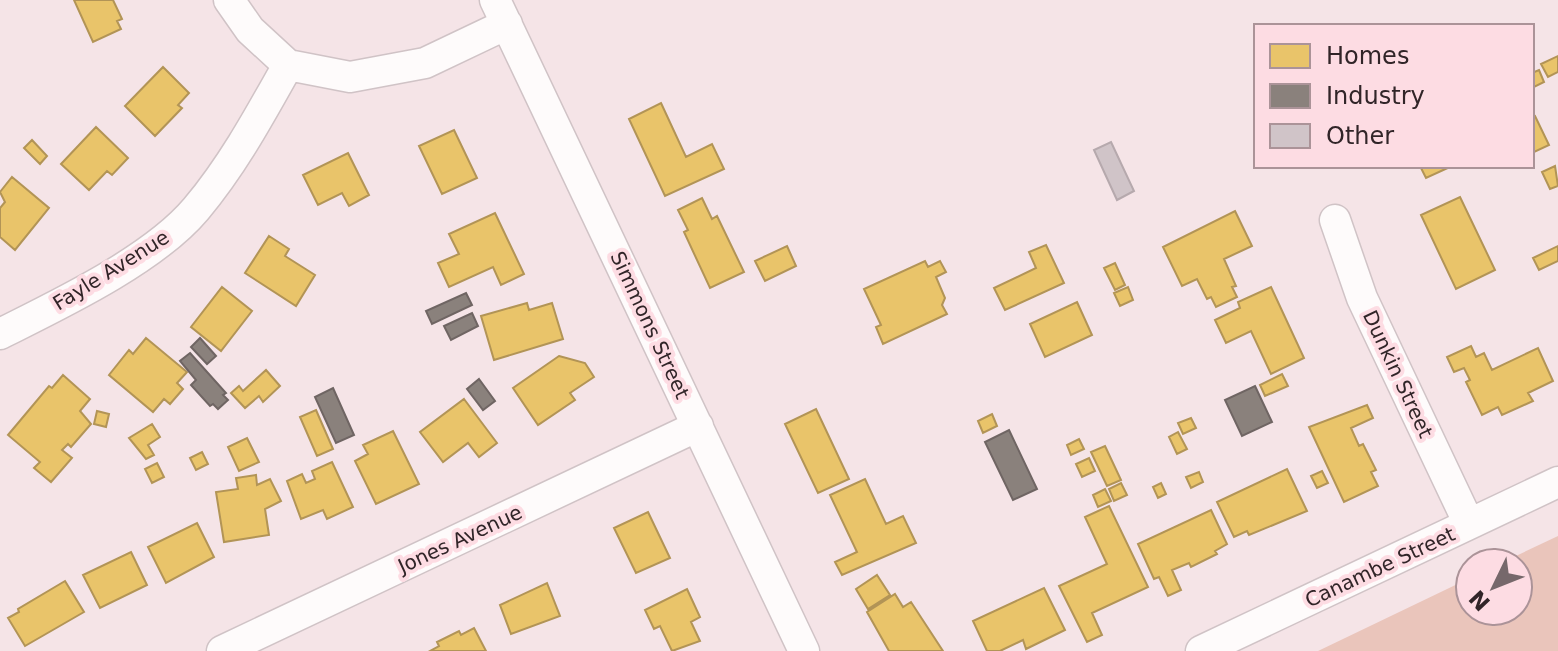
<svg xmlns="http://www.w3.org/2000/svg" width="1558" height="651" viewBox="0 0 1558 651" font-family="'DejaVu Sans',sans-serif">
<rect width="100%" height="100%" fill="#f5e4e7"/>
<path fill="#eac5bb" d="M1558 536V651H1318L1470 578V611H1518V563H1501Z"/>
<path fill="#e9c46a" stroke="#b29456" stroke-width="2" d="M74 0H113L122 19 117 21 121 29 93 42Z
M1558 56V72L1548 77 1541 64Z
M163 67 189 93 178 105 182 108 155 136 125 106Z
M1539 70 1544 82 1532 88V73Z
M661 103 686 157 712 144 724 169 665 196 629 119Z
M1535 116 1549 145 1532 153V117Z
M96 127 128 158 112 175 107 171 89 190 61 164Z
M454 130 477 178 442 194 419 146Z
M32 140 47 156 40 164 24 148Z
M348 153 369 195 349 206 342 193 318 205 303 175Z
M1420 166H1452L1426 178Z
M1555 166 1558 186 1550 189 1542 172Z
M12 177 49 208 15 250 0 237V208L5 202 0 192Z
M1460 197 1495 270 1456 289 1421 215Z
M702 198 712 219 717 216 744 272 710 288 684 232 688 230 678 210Z
M1235 211 1252 246 1224 259 1236 286 1232 287 1237 297 1216 307 1211 297 1207 299 1197 279 1182 286 1163 247Z
M495 213 524 274 501 285 493 267 449 287 438 263 459 254 449 234Z
M269 236 289 249 285 256 315 275 296 306 245 273Z
M1046 245 1064 283 1005 310 994 288 1036 268 1029 252Z
M787 246 796 266 765 281 755 261Z
M1558 246V261L1539 270 1533 258Z
M925 261 928 267 940 261 946 272 936 277 945 298 942 305 947 314 883 344 876 327 881 325 864 289Z
M1115 263 1125 285 1115 290 1104 268Z
M222 287 252 311 221 351 191 327Z
M1128 287 1133 300 1120 306 1114 293Z
M1271 287 1304 358 1271 374 1251 331 1226 343 1215 320 1240 308 1238 302Z
M1077 302 1092 335 1045 357 1030 324Z
M527 303 529 310 552 303 563 339 494 360 481 316Z
M146 338 187 372 177 383 183 389 170 404 164 399 153 412 109 375 129 350 133 354Z
M1471 346 1476 357 1484 353 1492 370 1538 348 1553 381 1528 393 1533 401 1502 415 1498 407 1482 415 1466 382 1470 380 1464 368 1454 372 1447 357Z
M559 356 585 363 594 377 570 393 575 400 538 425 513 388Z
M266 370 280 386 263 402 259 396 245 408 231 393 239 386 243 391Z
M1282 374 1288 386 1265 396 1260 385Z
M63 375 90 399 80 411 91 424 71 447 68 444 62 450 72 458 51 482 34 468 40 462 8 435 49 386 52 388Z
M464 399 497 443 479 457 468 443 443 462 420 432Z
M1367 405 1373 418 1351 428 1359 446 1363 444 1376 470 1371 472 1378 486 1344 502 1309 427Z
M816 409 849 479 818 493 785 424Z
M316 410 333 449 317 456 300 417Z
M97 411 109 414 106 427 94 424Z
M992 414 997 426 983 433 978 421Z
M1191 418 1196 428 1183 434 1178 423Z
M152 424 160 437 148 445 154 455 146 459 129 438Z
M393 431 419 484 376 504 355 461 368 454 363 445Z
M1178 432 1187 449 1177 454 1169 437Z
M247 438 259 462 239 471 228 447Z
M1079 439 1084 449 1071 455 1067 445Z
M1105 446 1121 480 1107 486 1091 452Z
M202 452 208 464 196 470 190 458Z
M1089 458 1095 471 1082 477 1076 464Z
M332 462 353 507 327 519 323 510 301 519 287 481 302 474 306 483 315 479 312 471Z
M157 463 164 477 152 483 145 469Z
M1287 469 1307 511 1249 535 1247 531 1234 537 1217 502Z
M1322 471 1328 483 1317 488 1311 476Z
M1199 472 1203 482 1191 488 1186 477Z
M256 475 257 485 270 479 281 501 265 509 269 535 224 542 216 492 238 489 236 478Z
M865 479 886 524 903 516 916 543 842 575 835 562 857 552 830 495Z
M1121 483 1127 495 1114 501 1109 489Z
M1161 483 1166 494 1158 498 1153 487Z
M1105 489 1111 501 1098 507 1093 495Z
M1109 506 1148 587 1092 613 1102 635 1087 642 1059 586 1107 564 1085 517Z
M1211 510 1227 544 1215 551 1217 554 1191 567 1189 563 1172 570 1181 590 1168 596 1159 577 1154 579 1138 544Z
M648 512 670 558 636 573 614 528Z
M197 523 214 557 166 583 148 547Z
M131 552 147 585 100 608 83 575Z
M877 575 890 595 868 609 856 589Z
M65 581 84 612 25 646 8 618 19 612 18 609Z
M547 583 560 616 511 634 500 605Z
M1044 588 1065 630 1026 649 1023 640 1000 651H987L973 621Z
M687 589 700 617 691 622 700 641 672 651 660 626 654 629 645 610Z
M895 594 903 607 911 602 943 651H889L867 612Z
M474 628 486 651H430L439 646 437 642 459 631 461 635Z"/>
<path fill="#8a817c" stroke="#6f6563" stroke-width="2" d="M466 293 472 305 432 324 426 311Z
M472 313 478 326 451 340 444 326Z
M200 338 216 356 207 364 191 347Z
M190 353 226 393 223 395 228 400 218 409 213 404 210 406 191 385 196 380 180 361Z
M479 379 495 401 483 410 467 389Z
M1255 386 1272 422 1242 436 1225 400Z
M333 388 354 435 336 443 315 397Z
M1009 430 1037 489 1013 500 985 442Z"/>
<path fill="#d0c4c8" stroke="#b6a9ad" stroke-width="2" d="M1111 142 1134 191 1117 200 1094 150Z"/>
<g fill="none" stroke-linecap="round" stroke-linejoin="round">
<defs>
<path id="minor" d="M229 0 250 30 288 65 350 77 425 63 507 24
M495 0 804 651
M1335 220 1362 298 1469 524
M0 334C60 304 153 260 196 209 233 165 260 115 288 65
M222 651 698 426
M1201 651 1558 482"/>
</defs>
<use href="#minor" stroke="#d0c3c6" stroke-width="33"/>
<use href="#minor" stroke="#fefbfb" stroke-width="30"/>
</g>
<g text-anchor="middle" stroke-width="8" stroke-linejoin="round" paint-order="stroke">
<g font-size="20" fill="#312528" stroke="#fddce3">
<text transform="translate(111 270) rotate(-32)" y="7">Fayle Avenue</text>
<text transform="translate(650 325) rotate(65)" y="7">Simmons Street</text>
<text transform="translate(1398 374) rotate(65)" y="7">Dunkin Street</text>
<text transform="translate(460 539) rotate(-25)" y="7">Jones Avenue</text>
<text transform="translate(1380 567) rotate(-25)" y="7">Canambe Street</text>
</g>
</g>
<rect x="1254" y="24" width="280" height="144" fill="#fddce3" stroke="#ab9398" stroke-width="2"/>
<rect x="1270" y="44" width="40" height="24" fill="#e9c46a" stroke="#ab9398" stroke-width="2"/>
<text x="1326" y="64" font-size="24" fill="#312528">Homes</text>
<rect x="1270" y="84" width="40" height="24" fill="#8a817c" stroke="#ab9398" stroke-width="2"/>
<text x="1326" y="104" font-size="24" fill="#312528">Industry</text>
<rect x="1270" y="124" width="40" height="24" fill="#d0c4c8" stroke="#ab9398" stroke-width="2"/>
<text x="1326" y="144" font-size="24" fill="#312528">Other</text>
<g transform="translate(1494 587) rotate(227)"><circle r="38" fill="#fddce3" stroke="#ab9398" stroke-width="2"/>
<path d="M0-6L14 30L0 20L-14 30Z" fill="#76686b"/>
<text y="-12" font-size="22" font-weight="bold" text-anchor="middle" fill="#312528">N</text>
</g>
</svg>
